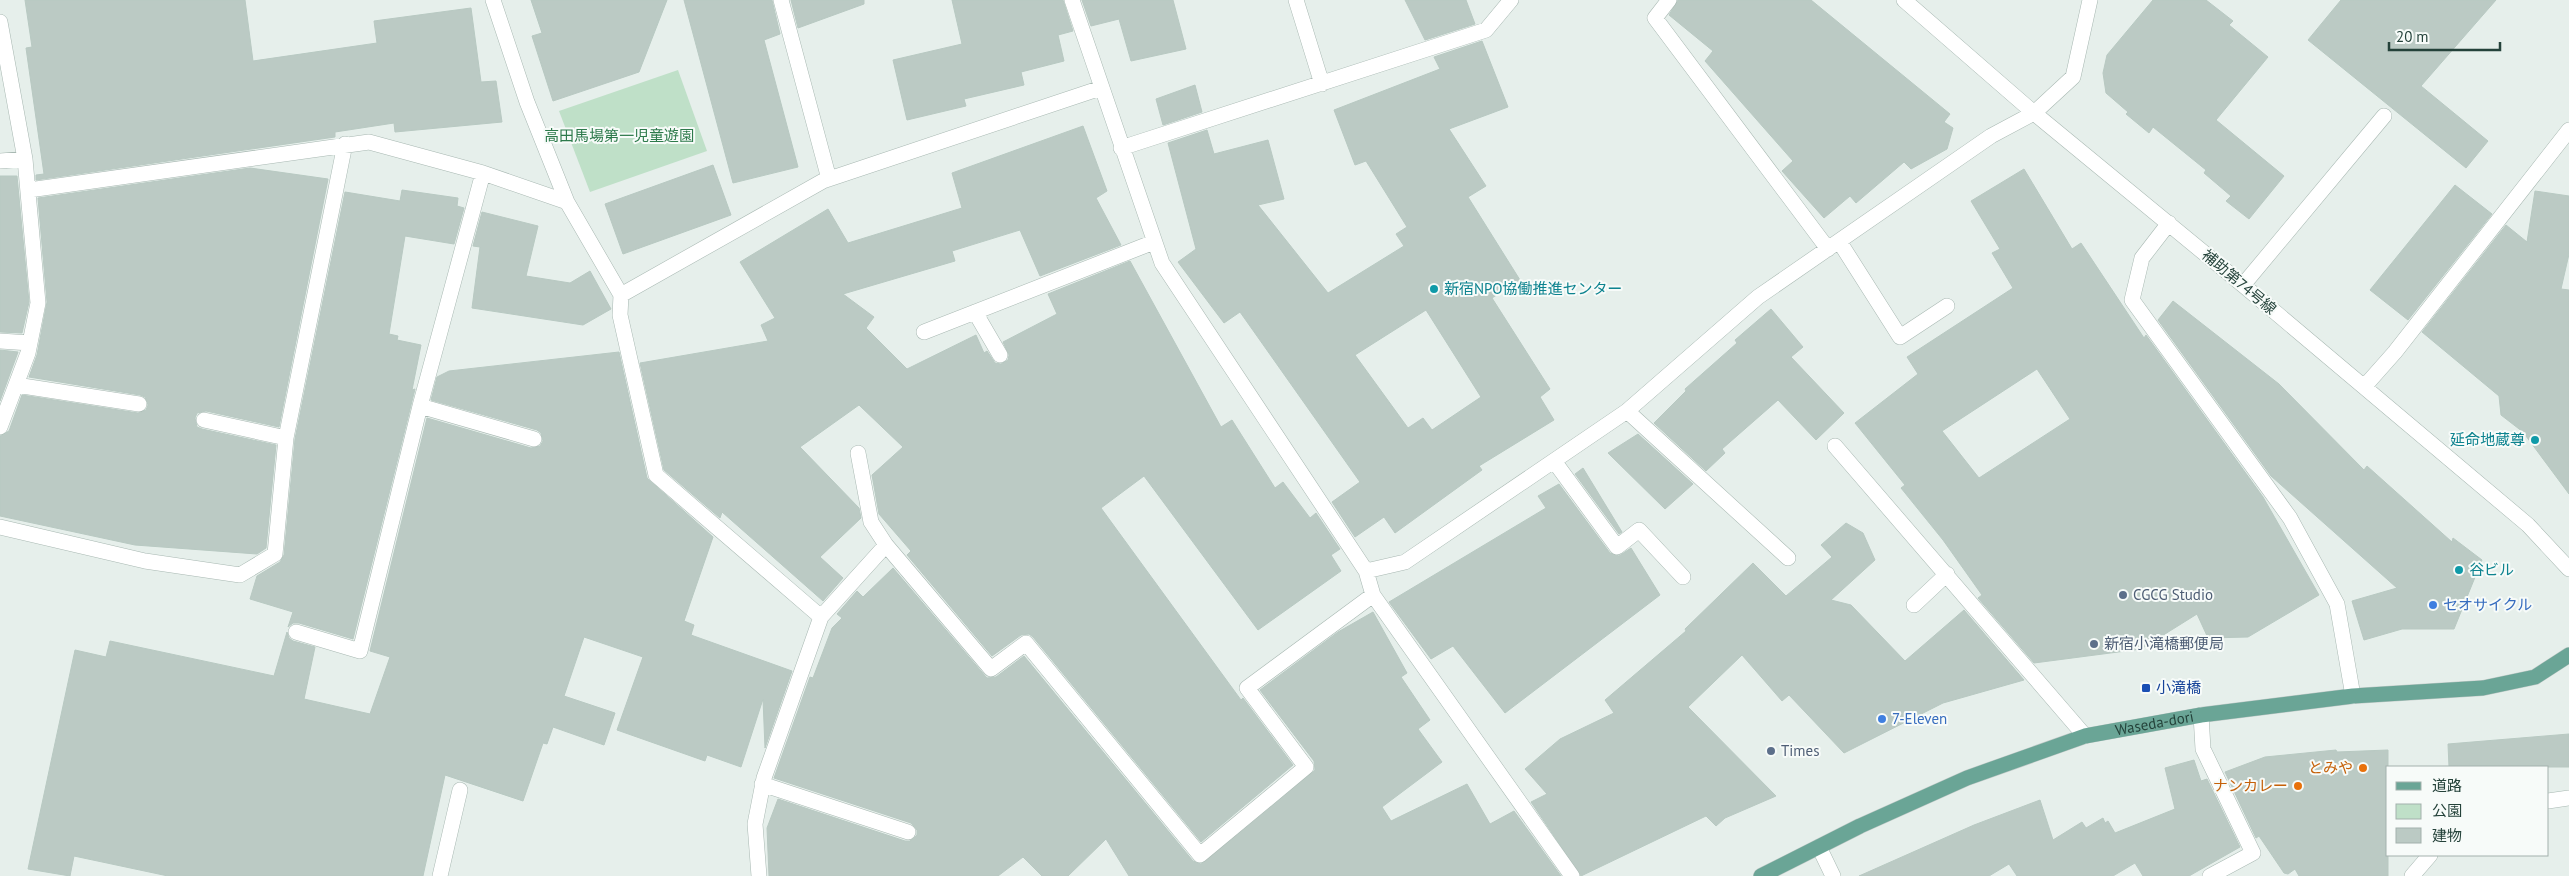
<svg xmlns="http://www.w3.org/2000/svg" width="2569" height="876" viewBox="0 0 2569 876" font-family="'PT Sans','Noto Sans JP',sans-serif">
<rect width="100%" height="100%" fill="#e6efeb"/>
<path fill="#bfe0c8" d="M678 70 707 151 590 192 559 111Z"/>
<path fill="#bbcac4" stroke="#b8c9c2" fill-rule="evenodd" d="M25 0H245L253 61 377 43 374 21 471 8 481 82 496 81 502 122 395 132 394 123 335 132V137L36 180V175L44 174 26 48 32 47Z
M531 0H667L639 72 553 101 532 36 542 33Z
M684 0H772L780 34 764 40 798 167 733 183Z
M791 0H864V4L798 28Z
M952 0H1063L1073 31 1058 35 1064 61 1021 72 1024 85 964 99 966 106 907 120 893 60 962 44Z
M1082 0H1173L1186 49 1131 61 1119 19 1091 26Z
M1405 0H1466L1475 24 1425 40Z
M1678 0H1811L1950 114 1944 122 1953 128 1947 149 1911 169 1904 162 1856 203 1850 196 1824 218 1782 171 1793 161 1705 61 1713 51 1669 15Z
M2153 0H2206L2233 21 2229 25 2268 57 2216 120 2284 176 2249 219 2226 201 2231 196 2204 173 2206 170 2153 127 2149 133 2126 114 2128 112 2106 93 2103 73 2107 55Z
M2341 0H2496L2421 86 2488 141 2466 168 2308 40Z
M1482 41 1508 107 1449 129 1486 186 1468 197 1520 280 1492 298 1550 389 1540 397 1554 420 1479 466 1482 470 1395 533 1384 517 1355 537 1332 502 1360 482 1240 312 1224 323 1178 262 1196 249 1168 143 1207 130 1214 154 1268 140 1284 199 1258 205 1328 293 1404 246 1396 234 1407 227 1366 161 1355 165 1334 110 1440 69 1434 57ZM1426 310 1481 397 1432 430 1423 418 1408 428 1355 355Z
M1195 85 1202 112 1163 125 1156 99Z
M1083 126 1107 191 1096 198 1121 245 1040 276 1020 230 952 251 955 261 843 294 874 317 866 328 907 369 976 335 984 353 987 351 995 363 1001 364 1008 360 1009 355 1003 342 1057 314 1048 294 1130 261 1221 427 1232 420 1275 488 1283 482 1310 518 1316 513 1340 549 1331 555 1341 571 1258 630 1144 476 1101 508 1241 700 1243 698 1293 765 1201 842 1033 637 1029 634 1021 635 992 656 907 555 911 551 879 514 872 475 903 447 859 405 800 447 859 508 861 518 820 557 843 578 823 601 722 512 720 518 664 470 640 363 768 341 761 325 775 318 740 262 828 209 848 243 962 208 952 173Z
M713 165 731 215 623 254 605 204Z
M250 168 328 179 279 427 206 411 197 413 195 418 197 427 202 429 276 445 266 548 257 554 135 545 0 516V436L9 431 22 395 138 413 146 410 148 405 145 397 140 395 29 377 37 355 47 302 38 198Z
M2024 169 2072 249 2081 243 2144 338 2146 335 2263 497 2319 595 2248 637 2208 638 2197 614 2141 649 2034 663 1978 598 1982 595 1943 540 1901 488 1905 485 1855 423 1918 374 1907 357 2013 288 1992 253 2000 249 1971 201ZM2037 369 2070 419 1979 478 1942 431Z
M0 176H17L29 302 22 333 0 332Z
M2455 185 2492 214 2408 320 2370 290Z
M402 190 458 198 457 206 464 208 454 244 405 236 389 334 398 336 397 340 421 345 412 390 415 389 353 639 299 623H293L288 627 293 612 250 599 257 576 280 562 284 555 295 439 345 192 400 201Z
M2535 191 2569 196V254L2561 289 2569 290V494L2523 432 2501 415 2499 396 2422 332 2506 225 2527 242Z
M482 212 538 226 526 276 570 283 590 271 611 309 583 325 472 308 480 247 473 246Z
M2173 301 2279 384 2364 470 2367 466 2452 542 2453 538 2482 560 2454 629H2402L2364 640 2352 601 2397 588 2271 476 2158 320Z
M1771 309 1803 347 1791 357 1844 413 1816 440 1778 400 1722 449 1725 453 1706 471 1654 423 1686 391 1685 389 1737 343 1735 340Z
M0 350 18 352 0 401Z
M619 352 647 478 713 537 684 621 694 625 691 635 792 671 765 748 763 699 741 767 707 755 705 761 617 730 643 657 584 637 564 696 615 713 604 745 553 727 547 744 543 743 523 801 445 775 423 876H168L74 856 70 876 28 869 75 650 106 657 110 641 274 676 287 632 289 638 293 641 315 647 304 699 370 714 390 657 370 651 427 418 531 448 540 446 543 441 541 433 537 430 431 400 437 377 449 371Z
M1638 434 1693 484 1665 509 1608 453Z
M1583 468 1622 532 1619 534 1575 474Z
M1559 484 1610 553 1619 556 1631 548 1660 595 1505 713 1453 646 1431 659 1389 602 1546 508 1538 496Z
M1846 523 1863 533 1875 560 1831 600 1851 605 1905 661 1964 610 2024 680 1943 703 1844 753 1789 695 1782 701 1742 655 1688 707 1776 796 1725 818 1716 826 1706 816 1581 876 1531 802 1547 794 1525 769 1560 739 1614 713 1605 700 1686 631 1685 629 1753 563 1786 596 1832 557 1821 545Z
M893 568 987 678 996 677 1024 656 1193 861 1201 864 1315 770 1314 761 1260 690 1338 632 1373 612 1407 673 1401 677 1430 720 1418 729 1442 762 1382 807 1391 821 1467 784 1490 824 1514 811 1561 876H1129L1106 839 1068 876H1042L1023 857 998 876H769L767 828 778 799 905 841H910L917 835V830L911 823 774 778 810 677 813 678 832 628 842 618 837 614 857 591 863 597Z
M2569 734V767H2449L2448 744Z
M2336 750 2337 752 2388 750V876H2299L2295 869 2288 874 2284 873 2259 836 2256 838 2225 772 2265 757Z
M2194 760 2201 781 2207 779 2240 847 2189 876H2143L2135 863 2113 876H2017L2009 864 1989 876H1859L1974 825 2040 800 2053 840 2082 822 2086 828 2103 818 2105 823 2108 821 2115 833 2175 809 2165 768Z"/>
<g fill="none" stroke-linecap="round" stroke-linejoin="round">
<defs>
<path id="minor" d="M493 0 527 102 567 202 621 295 620 315 656 475 821 617 764 778 755 824 759 876
M781 0 829 179
M1072 0 1162 263 1366 571 1373 595 1572 876
M1296 0 1322 84
M1669 0 1655 18 1828 249
M1904 0 2034 113 2243 285 2528 525 2569 569
M0 22 25 159 38 303 28 353 0 427
M1121 148 1486 30 1511 0
M0 161 25 159
M483 173 420 406 534 439
M29 190 369 142 483 173 567 202
M2169 223 2142 258 2132 300 2290 518 2337 604 2353 696
M1839 241 1900 337 1947 306
M2243 285 2384 116
M621 295 823 181 1101 88
M975 312 1000 355
M924 332 1154 242
M0 341 30 343
M16 385 139 404
M2364 387 2395 352 2569 130
M1627 411 1788 558
M204 420 286 438
M1835 446 2085 736
M858 453 871 522 886 545
M1554 461 1617 547 1639 530 1683 577
M0 527 145 561 240 575 275 554 286 438 345 144
M1366 571 1405 562 1627 411 1758 297 1991 136 2034 113 2073 77 2090 0
M1914 605 1947 574
M821 617 886 545 991 669 1026 643 1200 855 1306 767 1247 688 1373 595
M296 632 360 651 420 406
M2201 715 2203 749 2253 853 2210 876
M762 784 908 832
M2548 801 2569 798
M1819 847 1833 876
M440 876 460 790
M2412 876 2430 855"/>
<g id="major">
<path id="s1" d="M1761 876 1860 826 1967 778 2085 736 2201 715 2353 696 2483 688 2535 677 2569 655"/>
</g>
</defs>
<use href="#minor" stroke="#a8b8b2" stroke-width="16"/>
<use href="#major" stroke="#c2cac8" stroke-width="16"/>
<use href="#minor" stroke="#fff" stroke-width="15"/>
<use href="#major" stroke="#6aa596" stroke-width="15"/>
</g>
<g fill="#0f9aa8" stroke="#f7fbf9" stroke-width="2">
<circle cx="1434" cy="289" r="5"/>
<circle cx="2535" cy="440" r="5"/>
<circle cx="2459" cy="570" r="5"/>
</g>
<g fill="#5c6f8a" stroke="#f7fbf9" stroke-width="2">
<circle cx="2123" cy="595" r="5"/>
<circle cx="2094" cy="644" r="5"/>
<circle cx="1771" cy="751" r="5"/>
</g>
<g fill="#3f7fe0" stroke="#f7fbf9" stroke-width="2">
<circle cx="2433" cy="605" r="5"/>
<circle cx="1882" cy="719" r="5"/>
</g>
<rect fill="#1a4fb4" stroke="#f7fbf9" stroke-width="2" x="2141" y="683" width="10" height="10" rx="2.5"/>
<g fill="#e8710a" stroke="#f7fbf9" stroke-width="2">
<circle cx="2363" cy="768" r="5"/>
<circle cx="2298" cy="786" r="5"/>
</g>
<g text-anchor="middle" stroke-width="4" stroke-linejoin="round" paint-order="stroke">
<g font-size="15" fill="#2d7a4b" stroke="#f7fbf9">
<text x="619" y="141">高田馬場第一児童遊園</text>
</g>
<g font-size="15" fill="#24423a" stroke="#f7fbf9">
<text transform="translate(2239 282) rotate(40)" y="5">補助第74号線</text>
<text dy="5" stroke="none"><textPath href="#s1" startOffset="424">Waseda-dori</textPath></text>
</g>
<g font-size="15" fill="#0d838f" stroke="#f7fbf9" text-anchor="start">
<text x="1444" y="294">新宿NPO協働推進センター</text>
<text x="2525" y="445" text-anchor="end">延命地蔵尊</text>
<text x="2469" y="575">谷ビル</text>
</g>
<g font-size="15" fill="#4e5e75" stroke="#f7fbf9" text-anchor="start">
<text x="2133" y="600">CGCG Studio</text>
<text x="2104" y="649">新宿小滝橋郵便局</text>
<text x="1781" y="756">Times</text>
</g>
<g font-size="15" fill="#366cbe" stroke="#f7fbf9" text-anchor="start">
<text x="2443" y="610">セオサイクル</text>
<text x="1892" y="724">7-Eleven</text>
</g>
<g font-size="15" fill="#164399" stroke="#f7fbf9" text-anchor="start">
<text x="2156" y="693">小滝橋</text>
</g>
<g font-size="15" fill="#c56008" stroke="#f7fbf9" text-anchor="end">
<text x="2353" y="773">とみや</text>
<text x="2288" y="791">ナンカレー</text>
</g>
</g>
<rect x="2386" y="766" width="162" height="90" fill="#f7fbf9" stroke="#a3b1ad"/>
<rect x="2396" y="782" width="25" height="8" fill="#6aa596" stroke="#a3b1ad"/>
<text x="2432" y="791" font-size="15" fill="#24423a">道路</text>
<rect x="2396" y="804" width="25" height="15" fill="#bfe0c8" stroke="#a3b1ad"/>
<text x="2432" y="816" font-size="15" fill="#24423a">公園</text>
<rect x="2396" y="828" width="25" height="15" fill="#bbcac4" stroke="#a3b1ad"/>
<text x="2432" y="841" font-size="15" fill="#24423a">建物</text>
<path d="M2389 42v8h111v-8" fill="none" stroke="#24423a" stroke-width="2.5"/>
<text x="2396" y="42" font-size="15" fill="#24423a" stroke="#f7fbf9" stroke-width="4" paint-order="stroke">20 m</text>
</svg>
